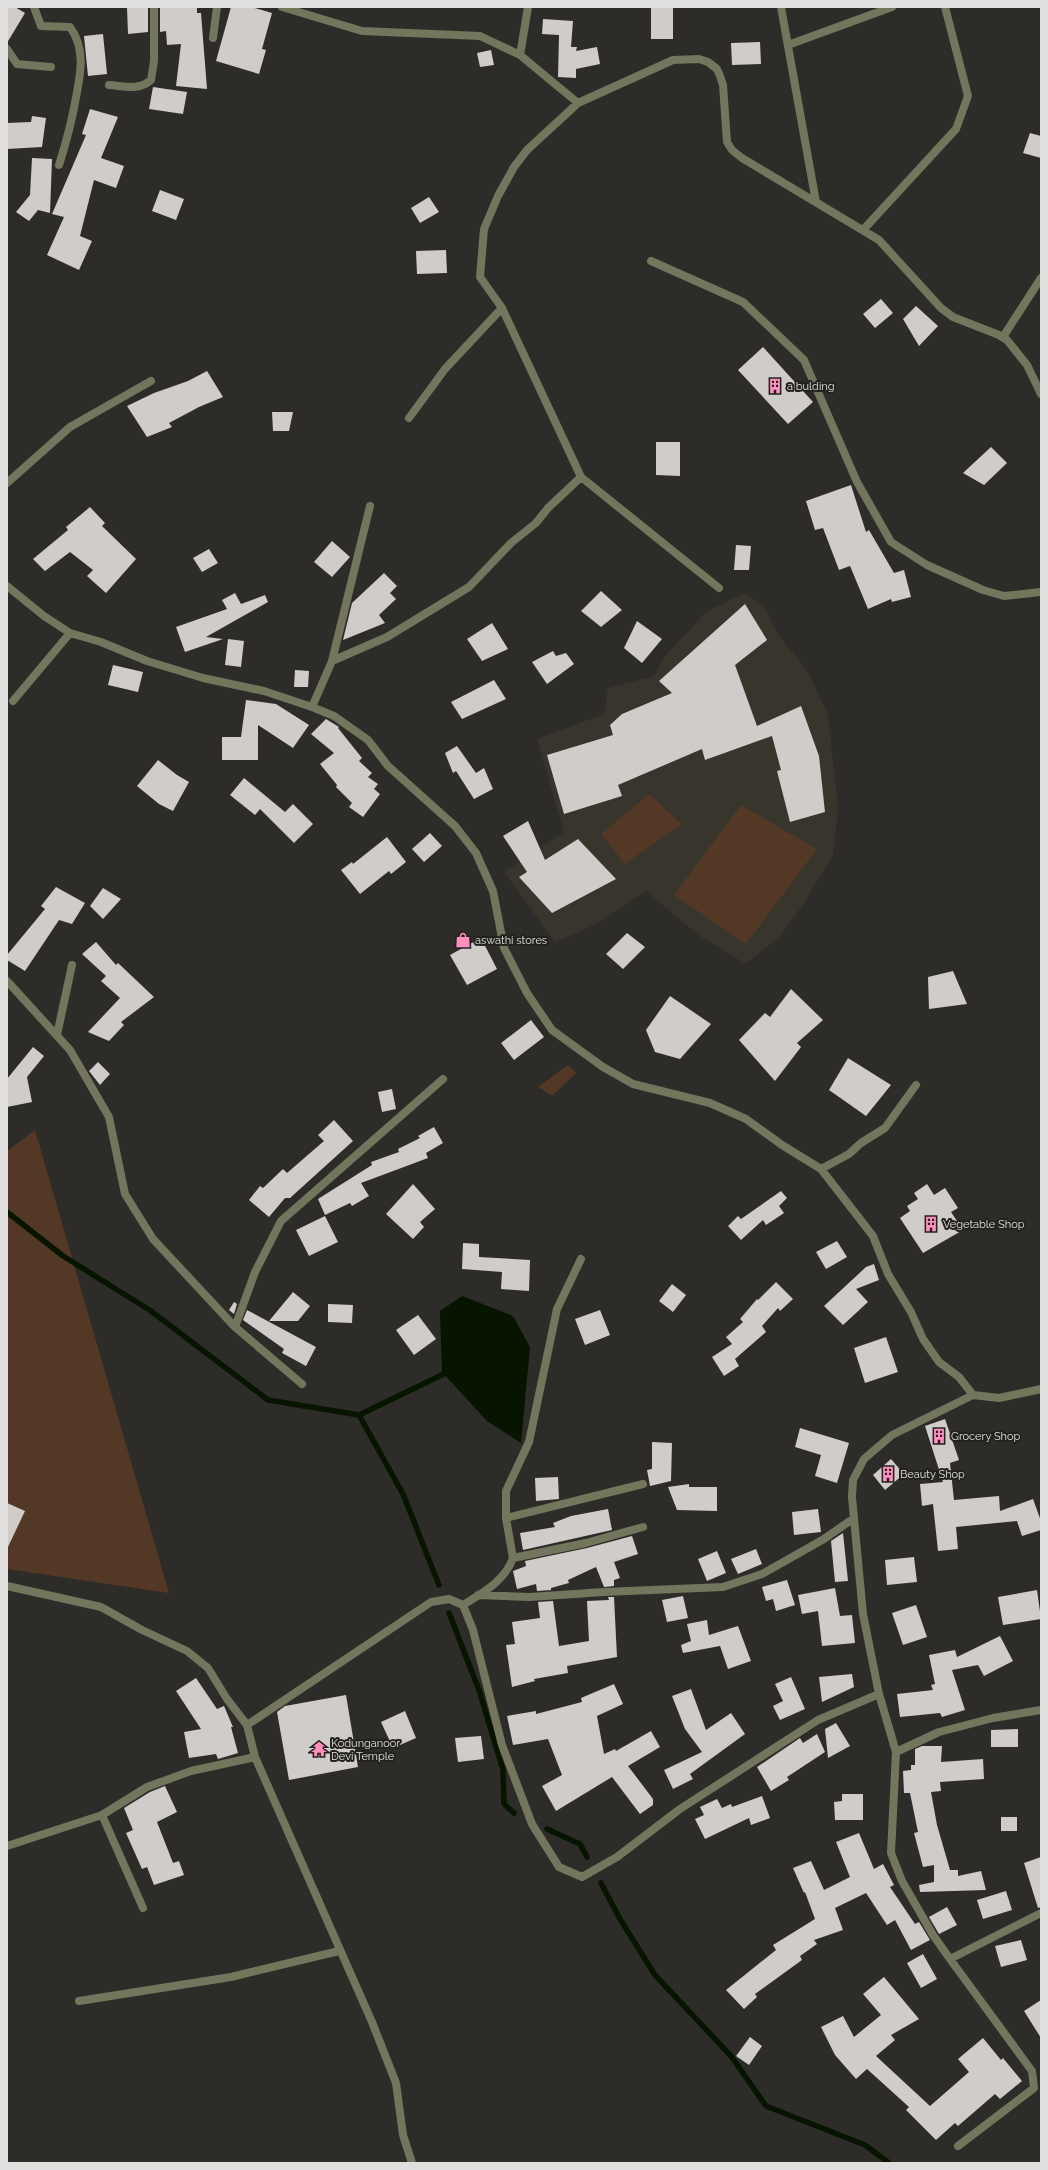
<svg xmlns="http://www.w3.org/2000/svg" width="1048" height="2170" viewBox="0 0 1048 2170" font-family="Raleway,sans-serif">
<rect width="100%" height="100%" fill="#2d2c28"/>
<path fill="#38352d" d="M745 593 765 607 777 633 808 672 828 715 838 806 833 855 805 902 779 937 746 964 698 935 646 891 603 920 575 934 555 942 504 872 564 832 537 739 604 714 608 688 654 676 664 657 707 611Z"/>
<path fill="#533826" d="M649 794 682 824 625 864 601 834Z
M741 805 817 849 746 944 674 895Z
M568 1065 576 1073 552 1096 538 1087Z
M35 1130 169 1593 7 1569V1151Z"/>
<path fill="#071400" d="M462 1296 513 1316 530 1347 521 1443 487 1421 442 1372 440 1311Z"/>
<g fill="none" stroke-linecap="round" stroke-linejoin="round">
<path stroke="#071400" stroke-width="5.5" d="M7 1212 63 1256 151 1311 268 1400 359 1415 450 1371
M359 1415 403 1494 439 1585
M449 1613 479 1690 503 1770 504 1804 514 1813
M547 1829 580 1844 587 1857
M601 1883 620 1919 655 1975 731 2056 766 2106 865 2145 889 2163"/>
</g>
<path fill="#d0ccc9" d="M7 7H15L25 13 7 43Z
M148 7V32L128 34 127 8Z
M160 7H197V13H201L207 89 176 86 181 44 167 45 166 31 160 32Z
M231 7H251L272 13 262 49 266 50 259 74 216 61Z
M651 7H673V39H651Z
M543 19 573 21 571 47H577L576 51 597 47 600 64 576 69V78L558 77 559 35 542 34Z
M103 34 107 74 88 76 84 36Z
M760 42 761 64 732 65 731 43Z
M491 50 494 65 480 67 477 53Z
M153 87 187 92 183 114 149 109Z
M90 109 118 117 101 158 124 166 116 188 94 180 80 236 92 241 79 270 47 255 64 217 52 214 86 135 82 134Z
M32 116 46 118 42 147 7 149V123L31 122Z
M1030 133 1041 136V158L1023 153Z
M32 158 52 159 50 213 38 210 29 221 16 212 30 195Z
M160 190 184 199 176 220 152 211Z
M429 197 439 212 420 223 411 208Z
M446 250 447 273 417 274 416 251Z
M881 299 893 313 875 328 863 314Z
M916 306 938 326 919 346 903 319Z
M763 347 813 402 788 424 738 370Z
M207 371 223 397 199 407 169 423 172 427 147 437 127 406 154 393 188 381Z
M272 412H293L289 431H273Z
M656 442H680V476L656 475Z
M991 447 1007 463 984 485 963 473Z
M851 485 866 532 869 530 894 573 904 570 911 597 892 602 891 599 868 609 850 566 839 570 823 528 815 530 806 501Z
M90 507 105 523 102 526 136 559 106 593 87 576 93 570 70 552 45 571 33 559 68 530 66 527Z
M332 541 350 557 332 577 314 562Z
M736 545 751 546 749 570H734Z
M209 549 218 563 202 572 193 558Z
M384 573 397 586 390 593 396 599 379 615 385 623 343 640 352 603Z
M601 591 622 610 601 627 581 611Z
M235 593 241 604 265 595 268 602 206 637 223 639 185 652 176 627 227 609 222 600Z
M745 604 767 640 735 665 757 726 801 706 819 756 825 812 790 822 777 771 781 770 772 736 705 760 702 749 618 785 622 796 564 814 547 755 613 735 610 725 622 714 672 693 659 681Z
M637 621 662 639 642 663 624 648Z
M492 623 508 649 482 661 467 639Z
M228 639 244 641 241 667 225 665Z
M553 651 556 656 566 653 574 664 547 684 532 662Z
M113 665 143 672 138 692 108 685Z
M295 670 309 671 308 687H294Z
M494 680 506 699 462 719 451 702Z
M246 700 276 704 309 725 293 748 258 725V760H222V737H241Z
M326 719 339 727 338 728 362 758 359 761 372 773 368 777 378 784 374 789 380 794 363 817 349 807 352 803 336 787 337 785 320 764 334 753 311 734Z
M457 746 476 773 484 768 493 789 474 799 456 771 453 773 445 753Z
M158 760 177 775 189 782 173 811 159 804 137 786Z
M244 778 285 812 293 804 313 824 294 843 260 809 255 815 230 795Z
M528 821 545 860 578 839 616 879 552 913 519 877 527 872 503 836Z
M430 833 442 846 424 862 412 849Z
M387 837 406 862 391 874 389 871 360 894 341 870 352 862 353 864Z
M56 887 85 903 72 924 59 920 25 971 7 960V955L45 909 41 906Z
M103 888 121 899 103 919 90 906Z
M627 933 645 947 623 969 606 954Z
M481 938 497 969 467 985 450 955Z
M96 942 116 965 118 963 154 997 121 1022 124 1025 109 1041 88 1032 120 998 101 981 106 976 82 954Z
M953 971 967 1004 929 1009 928 977Z
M791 989 823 1020 797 1043 801 1047 775 1081 739 1040 765 1013 770 1017Z
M670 996 711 1024 680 1059 655 1052 646 1030Z
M531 1020 544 1037 514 1060 501 1043Z
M33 1047 44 1056 27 1077 32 1102 7 1107V1079Z
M848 1058 891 1085 866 1116 829 1090Z
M98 1062 110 1074 100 1085 89 1071Z
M392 1089 396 1109 382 1112 378 1092Z
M334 1120 353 1141 290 1198H285L269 1217 249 1200 260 1186 263 1188 283 1169 287 1173 324 1141 318 1135Z
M434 1127 443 1143 426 1153 428 1158 361 1183 369 1196 352 1206 350 1203 325 1215 318 1199 372 1165 371 1162 399 1152 398 1149 420 1138 418 1136Z
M413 1184 435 1209 420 1222 424 1227 413 1239 386 1214Z
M927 1184 934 1195 945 1188 958 1208 951 1212 963 1230 923 1253 900 1218 910 1211 907 1206 918 1199 914 1193Z
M781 1191 787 1198 779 1206 784 1213 766 1225 763 1220 741 1240 728 1226 738 1216 741 1219Z
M325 1216 338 1242 309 1256 296 1230Z
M837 1241 847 1257 826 1269 816 1252Z
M463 1243 479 1244V1257L530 1260 529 1291 501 1289 502 1272 462 1269Z
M874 1264 879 1280 856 1289 868 1302 843 1325 824 1306 866 1267Z
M776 1282 793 1299 780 1311 778 1308 762 1326 766 1332 735 1359 739 1366 724 1376 712 1357 732 1344 726 1337 743 1322 740 1319 757 1299 758 1300Z
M672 1284 686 1295 673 1312 659 1301Z
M293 1292 310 1306 298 1321H269Z
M234 1302 237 1304 234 1314 229 1310Z
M328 1304 353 1305 352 1323 328 1322Z
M247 1310 316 1347 306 1366 282 1353 284 1349 243 1320Z
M600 1310 610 1335 585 1345 575 1319Z
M418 1315 436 1339 414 1355 396 1330Z
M886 1337 898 1372 865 1383 854 1348Z
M945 1419 959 1460 950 1463 954 1500 999 1496 1000 1511 1033 1499 1041 1521V1530L1022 1536 1017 1521 956 1527 958 1549 938 1551 933 1504 922 1506 920 1484 943 1482 925 1426Z
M800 1428 849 1443 837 1483 815 1476 821 1455 795 1447Z
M652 1442 672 1443 671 1481 650 1486 647 1470 652 1469Z
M891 1459 904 1474 885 1490 873 1475Z
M558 1477 559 1499 536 1501 535 1478Z
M689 1484V1487H717V1511L677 1510 668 1487Z
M7 1503 25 1511 7 1549Z
M608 1509 612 1530 523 1550 520 1533 555 1527 553 1523 571 1516Z
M818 1509 821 1532 794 1535 792 1512Z
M843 1533 848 1581 835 1582 831 1541Z
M632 1536 638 1554 614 1562 620 1578 614 1580V1586L604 1587 596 1567 568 1580 569 1583 551 1588V1590L537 1591 536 1584 517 1589 513 1571 526 1566 525 1561 587 1548Z
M756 1549 762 1564 738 1574 731 1559Z
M717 1551 726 1573 707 1581 698 1559Z
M914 1557 917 1582 887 1585 885 1560Z
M787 1580 795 1605 776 1611 773 1599 766 1601 762 1587Z
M835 1588 840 1616 852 1615 855 1643 822 1646 818 1611 802 1614 798 1595Z
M1037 1590 1041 1619 1003 1625 998 1597Z
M683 1596 688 1618 667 1622 662 1600Z
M608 1597H614L617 1657 567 1666 568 1673 534 1679 535 1681 512 1687 506 1645 515 1644 512 1622 540 1618 538 1602 553 1601 559 1646 589 1641 587 1601 609 1600Z
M916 1605 927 1637 903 1645 892 1613Z
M707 1620 709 1635 738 1626 751 1661 728 1669 720 1646 683 1653 681 1645 691 1641 687 1624Z
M1000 1636 1013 1661 984 1676 978 1665 952 1670 965 1710 942 1717 940 1713 900 1717 897 1694 933 1690 931 1685 935 1684 929 1655 955 1650 957 1657Z
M852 1674 854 1687 822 1702 819 1677Z
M791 1677 805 1709 780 1720 773 1706 783 1701 775 1684Z
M196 1678 217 1709 224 1706 233 1727H231L238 1753 218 1759 216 1754 189 1758 184 1732 201 1729 176 1691Z
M614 1684 623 1704 597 1716 604 1754 615 1749 616 1751 651 1731 660 1747 628 1766 653 1799V1805L640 1814 612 1777 556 1811 542 1786 562 1775 548 1739 513 1745 507 1716 536 1711V1714L582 1702 581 1698Z
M691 1689 706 1730 731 1713 745 1734 690 1774 693 1779 673 1789 664 1770 702 1752 685 1729 672 1696Z
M346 1695 358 1767 289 1780 277 1712 285 1706Z
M405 1711 416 1738 393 1748 381 1722Z
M836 1723 850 1746 828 1758 825 1729Z
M1018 1729V1747H991V1730Z
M817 1734 825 1752 787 1777 789 1780 771 1791 757 1767 800 1738 803 1743Z
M481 1736 484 1759 458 1762 455 1738Z
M922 1746H942L941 1762 983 1759 984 1779 940 1782 941 1791 931 1792 937 1825 950 1870H958V1876L981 1871 986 1890 920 1892 919 1885 934 1882V1865L923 1867 914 1833 918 1832 910 1793H904L903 1771 911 1770V1765H915V1749Z
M165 1786 177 1812 157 1822 173 1863 179 1861 184 1875 154 1885 147 1867 142 1869 126 1833 133 1830 124 1808 150 1792Z
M842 1794H863V1820H835L834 1802 842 1801Z
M762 1796 770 1818 751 1825 749 1818 705 1839 695 1819 704 1815 700 1807 717 1799 722 1808 731 1804 732 1807Z
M1001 1817H1017V1831H1001Z
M859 1833 874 1869 883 1864 894 1885 890 1887 915 1924 919 1922 930 1940 911 1950 895 1920 887 1925 866 1893 835 1908 843 1930 814 1940 817 1944 800 1956 802 1960 755 1994 757 1997 744 2009 726 1990 776 1950 773 1945 815 1919 805 1892 804 1893 793 1868 811 1861 824 1890 850 1877 836 1842Z
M1041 1857V1907L1038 1908 1024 1863Z
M1006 1891 1012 1910 983 1919 977 1900Z
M947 1907 957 1925 939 1934 929 1917Z
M1021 1940 1027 1960 1001 1967 995 1946Z
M923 1954 937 1979 921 1988 907 1963Z
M884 1977 919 2019 891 2035 895 2040 876 2056 930 2106 969 2072 958 2059 983 2038 1001 2060 1003 2058 1022 2081 1000 2099 995 2094 958 2126 955 2123 936 2140 906 2110 909 2107 867 2069 856 2079 835 2055 821 2027 843 2016 854 2037 881 2015 863 1994Z
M1041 2000V2038L1024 2011Z
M750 2037 762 2046 749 2065 736 2056Z"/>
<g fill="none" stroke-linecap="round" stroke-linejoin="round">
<path stroke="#73755d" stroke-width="8" d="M34 7 41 26 70 27C88 52 79 80 74 108 70 128 65 146 59 165
M282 7 362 31 480 36 520 55 578 103 673 60 699 59 708 62 717 69 720 76 723 85 727 142 732 150 742 158 879 240 941 308 953 317 999 335 1007 340 1027 365 1041 394
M781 7 816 202
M213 38 217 7
M788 45 892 7
M7 49 17 64 51 67
M520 55 528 7
M109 85C124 86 139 91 151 80L154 61V7
M578 103 527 150 514 167 498 196 484 229 480 277 502 308 581 477
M863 230 956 129 968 96 945 7
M651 261 743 302 804 360 857 482 891 542 927 565 983 590 1004 596 1041 592
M1003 337 1041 278
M409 418 445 369 502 308
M7 483 70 427 151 381
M7 586 44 616 70 633 101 642 147 661 203 678 264 691 312 707 334 716 368 740 388 766 455 826 476 853 493 891 504 948 527 993 552 1030 603 1067 633 1084 710 1103 746 1119 782 1145 821 1169 873 1236 888 1274 911 1312 923 1339 939 1362 959 1377 973 1395
M332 661 387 637 469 587 511 543 536 523 548 508 581 477 719 588
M13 701 70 633
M312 707 332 661 370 506
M7 981 70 1050 109 1117 125 1194 153 1239 235 1327 302 1384
M57 1035 72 965
M821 1169 849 1154 861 1143 885 1128 916 1085
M235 1327 255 1272 281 1221 443 1079
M1041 1389 999 1398 973 1395 892 1435 864 1459 853 1480 852 1497 863 1614 879 1694 896 1752 891 1853 902 1881 933 1935 950 1959 1041 1913
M506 1518 643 1484
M513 1558 506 1518V1491L529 1442 557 1309 581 1259
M7 1586 101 1607 142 1630 187 1651 208 1668 227 1699 247 1725 255 1757 372 2022 396 2083 403 2135 412 2163
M478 1595 530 1597 604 1592 723 1587 762 1574 824 1539 854 1518
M463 1605C482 1593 505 1581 513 1558L586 1543 643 1527
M247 1725 431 1602 449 1599 463 1605 473 1630 502 1745 532 1824 559 1867 582 1877 617 1857 680 1809 818 1720 879 1694
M896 1752 939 1732 993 1718 1041 1710
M102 1815 143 1908
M7 1846 102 1815 147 1787 191 1771 255 1757
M950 1959 1032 2071 1034 2088 958 2146
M79 2001 231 1977 339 1951"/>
</g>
<defs>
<symbol id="building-bare" viewBox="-9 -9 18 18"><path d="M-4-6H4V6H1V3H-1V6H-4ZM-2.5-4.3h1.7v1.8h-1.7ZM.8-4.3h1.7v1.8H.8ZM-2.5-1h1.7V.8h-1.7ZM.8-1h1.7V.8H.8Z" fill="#fe8ebd" stroke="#23221f" stroke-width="2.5" paint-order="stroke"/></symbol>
<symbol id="shop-bare" viewBox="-9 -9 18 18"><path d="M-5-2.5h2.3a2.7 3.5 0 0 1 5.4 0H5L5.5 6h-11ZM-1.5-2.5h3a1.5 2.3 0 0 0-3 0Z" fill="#fe8ebd" stroke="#23221f" stroke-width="2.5" paint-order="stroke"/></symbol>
<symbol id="temple-bare" viewBox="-9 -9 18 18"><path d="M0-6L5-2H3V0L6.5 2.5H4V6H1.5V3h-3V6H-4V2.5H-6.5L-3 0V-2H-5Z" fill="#fe8ebd" stroke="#23221f" stroke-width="2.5" paint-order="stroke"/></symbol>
</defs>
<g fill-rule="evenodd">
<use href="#building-bare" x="764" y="375" width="22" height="22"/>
<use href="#shop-bare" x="452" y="929" width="22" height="22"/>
<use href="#building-bare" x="920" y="1213" width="22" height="22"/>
<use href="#building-bare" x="928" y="1425" width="22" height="22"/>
<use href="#building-bare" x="877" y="1463" width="22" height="22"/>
<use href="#temple-bare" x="308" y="1738" width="22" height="22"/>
</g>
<g text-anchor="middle" stroke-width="4" stroke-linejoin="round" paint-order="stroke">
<g font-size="11" fill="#e0dfdd" stroke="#23221f" text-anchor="start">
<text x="787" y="390">a bulding</text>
<text x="475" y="944">aswathi stores</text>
<text x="943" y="1228">Vegetable Shop</text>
<text x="951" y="1440">Grocery Shop</text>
<text x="900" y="1478">Beauty Shop</text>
<text x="331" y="1747">Kodunganoor<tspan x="331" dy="13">Devi Temple</tspan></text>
</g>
</g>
<rect width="1048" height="2170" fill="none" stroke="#e0dfdd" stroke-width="16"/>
</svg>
